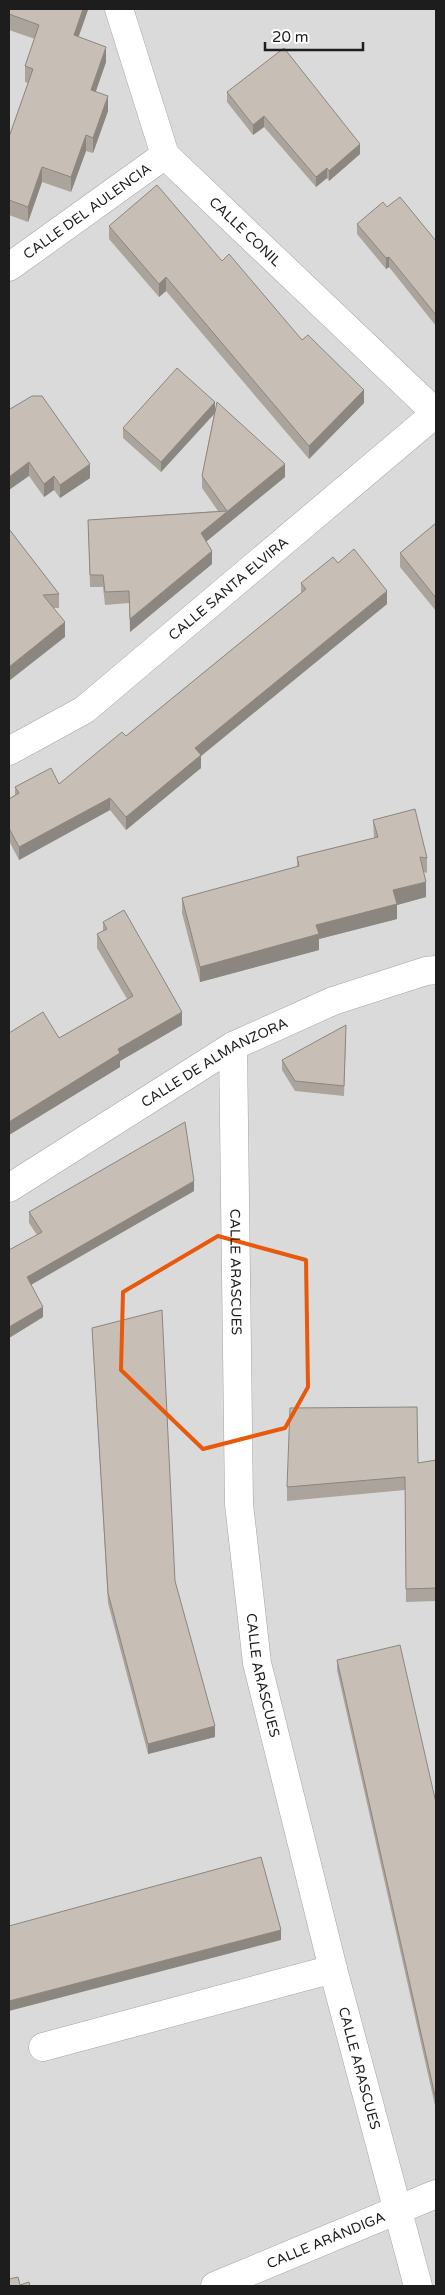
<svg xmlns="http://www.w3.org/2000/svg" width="445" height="2295" viewBox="0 0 445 2295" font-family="'Varela Round',sans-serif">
<rect width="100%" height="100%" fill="#efece2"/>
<path fill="#dbdada" d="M9 9H436V2286H9Z"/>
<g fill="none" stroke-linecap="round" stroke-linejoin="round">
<defs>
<g id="minor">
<path id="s1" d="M119 9 165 155 436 413"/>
<path id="s2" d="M9 267 165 155"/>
<path id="s3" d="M9 751 84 710 436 413"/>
<path id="s4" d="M233 1046 239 1504 257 1663 333 1969 418 2286"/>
<path id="s5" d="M9 1188 233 1046 333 1001 426 971 436 970"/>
<path d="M43 2047 333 1969"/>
<path id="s6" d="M215 2286 436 2194"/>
</g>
</defs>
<use href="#minor" stroke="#a4a4a4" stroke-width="29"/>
<use href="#minor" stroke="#fff" stroke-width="28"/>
</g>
<path fill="#aba49c" d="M88 9 78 37 106 62 96 91 108 111 93 153 86 151 71 192 42 182 28 222 9 215V137L28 83 25 82V66L35 39 9 30V10Z
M227 92 360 154 329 181 327 178 316 187 264 127 253 135 227 102Z
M387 207 436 241V326L389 267 386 269 357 234V224Z
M109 226 222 261 302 340 364 403 309 459 166 291 159 297 109 239Z
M10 409 90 478 60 498 54 490 44 497 29 476Z
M215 409 285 477 206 541 212 564 130 632 129 603 105 605 103 587H90L88 520 218 511 202 488V476L214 414 161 472 123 438V428Z
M436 523V611L400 567V553Z
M9 529 59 594V608H54L65 637Z
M338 563 387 604 201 756V768L126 830 110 810 19 860 9 841V799L15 795V787L59 784 126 736 301 593V583Z
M373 820 427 858V873L424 872 426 897 397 905V919L319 939V950L200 982 182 913V898L297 867V857L374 838Z
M103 922 182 1025 120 1061V1067L9 1135V1033L59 1038 127 999 97 948V934L103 931Z
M346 1035 344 1096 295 1091 282 1070V1060Z
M194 1191 31 1285 43 1317 9 1338 37 1235 29 1223V1212Z
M92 1328 175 1581 215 1737 148 1754 108 1603Z
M436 1460V1601L406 1602 405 1490 287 1501V1487L418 1463Z
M337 1660 436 1803V2110L337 1670Z"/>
<path fill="#8b867f" d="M83 9H88V10L74 50V35Z
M106 47V62L91 105V90Z
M108 96V111L93 153V138Z
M264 116V127L253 135V125Z
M86 135V151L71 192V177Z
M360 144V154L329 181V171Z
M42 167V182L28 222V207Z
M327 168V178L316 187V177Z
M389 257V267L386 269V258Z
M166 277V291L159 297V284Z
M364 390V403L309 459V446Z
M215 402V413L161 472V462Z
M29 462V476L9 490V477Z
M90 464V478L60 498V485Z
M285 464V477L201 546V533Z
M54 476V490L44 497V484Z
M212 551V564L130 632V619Z
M387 591V604L201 756V768L126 830V817L195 748Z
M65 622V637L9 681V667Z
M110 798V810L19 860V847Z
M426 882V897L397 905V919L319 939V950L200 982V967L393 890Z
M182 1012V1025L120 1061V1067L9 1135V1122L118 1049Z
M194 1181V1191L27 1287V1277Z
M43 1307V1317L9 1338V1327Z
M215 1726V1737L148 1754V1744Z
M281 1930V1940L9 2011V2001Z"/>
<path fill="#c7bfb5" stroke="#8b867f" d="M9 9H83L74 35 106 47 91 90 108 96 93 138 86 135 71 177 42 167 28 207 9 200V137L33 69 25 66 39 25 9 14Z
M284 48 360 144 329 171 327 168 316 177 264 116 253 125 227 92Z
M157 185 222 261 229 254 302 340 308 335 364 390 309 446 166 277 159 284 109 226Z
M400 197 436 241V315L389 257 386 258 357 224 383 202 387 207Z
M177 368 215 402 161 462 123 428Z
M32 396H42L90 464 60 485 54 476 44 484 29 462 9 477V407L10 409Z
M217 402 285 464 201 533 212 551 130 619 129 591 105 592 103 575H90L88 520 227 511 202 476Z
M436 523V598L400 553Z
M9 529 59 594 43 595 65 622 9 667Z
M354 549 387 591 195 748 201 755 126 817 110 798 19 847 9 828V799L19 793 15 787 51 768 59 784 122 732 126 736 306 589 301 583 333 557 338 563Z
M415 809 427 858 420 857 426 882 393 890 397 904 316 925 319 934 200 967 182 898 299 866 297 857 378 837 373 820Z
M124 910 182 1012 118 1049 120 1053 9 1122V1033L43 1012 59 1038 133 996 97 934 107 929 103 922Z
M346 1025 344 1086 295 1081 282 1060Z
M185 1122 194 1181 27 1277 43 1307 9 1327V1250L42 1232 29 1212Z
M162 1310 175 1581 215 1726 148 1744 108 1593 92 1328Z
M417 1407 418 1463 436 1460V1588L406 1589 405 1477 287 1487 290 1408Z
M400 1645 436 1803V2100L337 1660Z
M261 1857 281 1930 9 2001V1926Z
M18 2277 20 2285 29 2282 30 2286H9V2279Z"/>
<path fill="none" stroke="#e8590c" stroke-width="4" stroke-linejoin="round" d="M218 1236 306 1260 308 1387 285 1428 203 1449 121 1370 123 1292Z"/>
<g text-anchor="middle" stroke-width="4" stroke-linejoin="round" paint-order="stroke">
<g font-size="14" fill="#1d1d1d" stroke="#fff">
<text dy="5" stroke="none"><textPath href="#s2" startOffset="96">CALLE DEL AULENCIA</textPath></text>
<text dy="5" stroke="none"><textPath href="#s1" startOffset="264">CALLE CONIL</textPath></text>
<text dy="5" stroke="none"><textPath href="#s3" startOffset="274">CALLE SANTA ELVIRA</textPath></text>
<text dy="5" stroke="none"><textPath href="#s5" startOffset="241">CALLE DE ALMANZORA</textPath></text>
<text dy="5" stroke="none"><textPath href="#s4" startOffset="226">CALLE ARASCUES</textPath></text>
<text dy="5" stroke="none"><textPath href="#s4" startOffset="631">CALLE ARASCUES</textPath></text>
<text dy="5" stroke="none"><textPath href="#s4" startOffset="1036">CALLE ARASCUES</textPath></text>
<text dy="5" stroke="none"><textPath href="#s6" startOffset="120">CALLE ARÁNDIGA</textPath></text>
</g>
</g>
<rect width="445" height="2295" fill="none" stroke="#1d1d1d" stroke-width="20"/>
<path d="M265 42v8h98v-8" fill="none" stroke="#1d1d1d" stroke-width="2.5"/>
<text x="272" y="42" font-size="15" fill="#1d1d1d" stroke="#ffffff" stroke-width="4" paint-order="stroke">20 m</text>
</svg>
